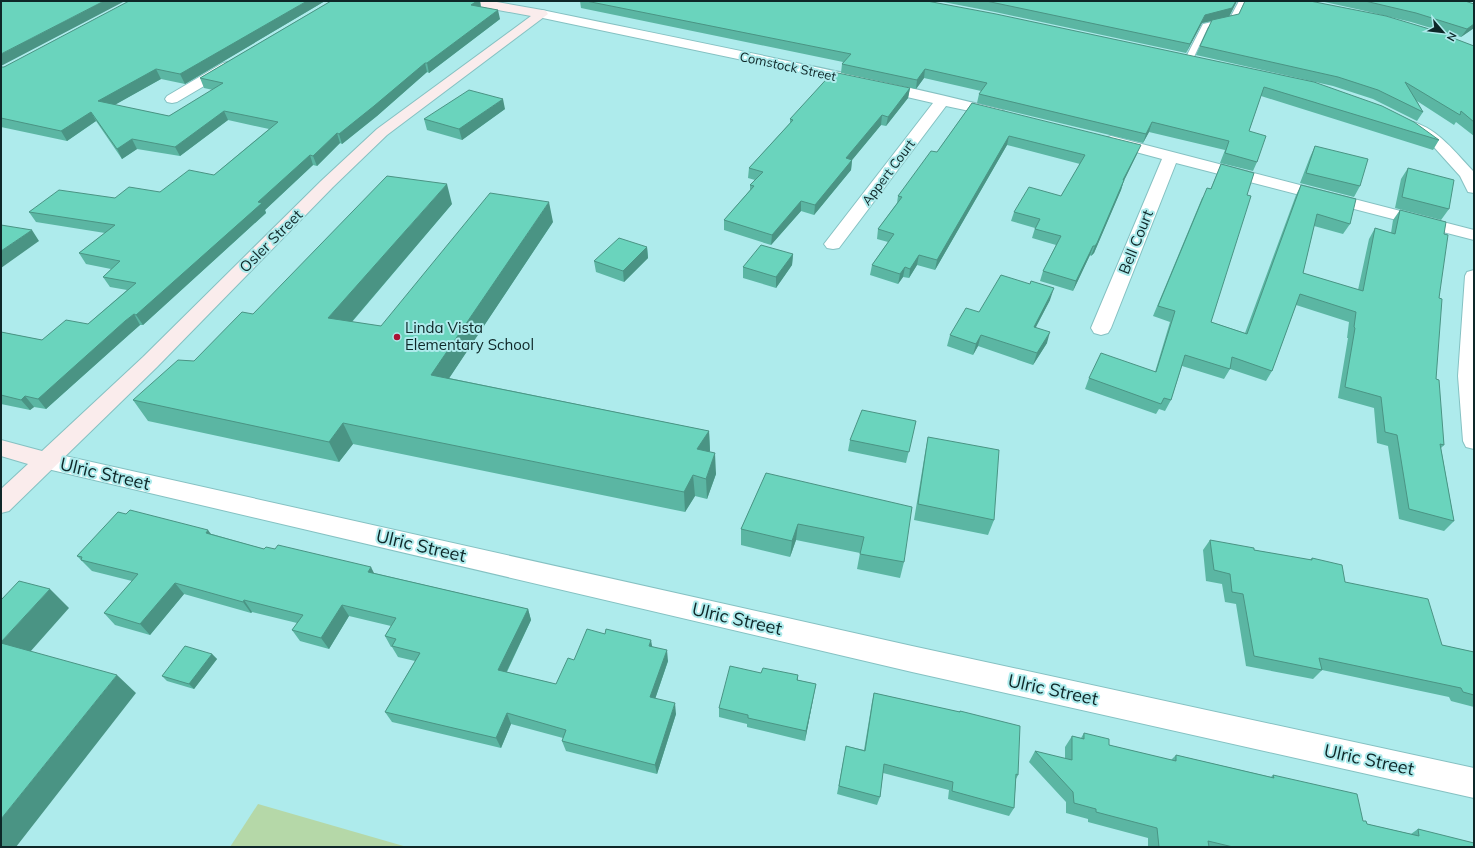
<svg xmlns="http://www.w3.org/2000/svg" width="1475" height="848" viewBox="0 0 1475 848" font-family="Mulish,sans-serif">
<rect width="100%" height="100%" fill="#aeebec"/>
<path fill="#b5d8a8" d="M258 804 407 847H230Z"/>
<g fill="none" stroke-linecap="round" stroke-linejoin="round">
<defs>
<path id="lane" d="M1239 1H1245L1235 21 1208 27 1193 59 1189 61H1186L1185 59 1203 24 1230 18Z"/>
<path id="street" d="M542 10C696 42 851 72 1003 110L1005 113 1003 116 998 117 946 106 839 248 833 249 827 248 824 244 933 103 781 68 538 17 536 14 538 11Z
M228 62 233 63 235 66 233 69 177 102 172 103 167 102 165 99 167 96 223 63Z
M1413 122C1438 129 1456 153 1473 171L1474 193 1468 192 1460 176 1433 146 1408 130 1405 127 1408 124Z
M1111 136 1474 230V240L1176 163 1111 328 1108 333 1101 335 1094 333 1091 328 1162 159 1106 144 1103 141 1106 138Z
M1474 270V449L1466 447 1463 441 1458 376 1465 276 1467 272Z
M47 452 912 646 1474 768V798L912 672 39 467 36 461 39 455Z"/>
<path id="secondary" d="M465 1H491L542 10 546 11 548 14 387 135 333 187 157 367 9 511 1 513V489L28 464 1 456V440L42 451 143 357 321 181 377 129 531 16 471 5 467 4Z"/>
</defs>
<use href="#lane" stroke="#85c1c2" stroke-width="2"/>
<use href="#street" stroke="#85c1c2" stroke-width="2"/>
<use href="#secondary" stroke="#85c1c2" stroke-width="2"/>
<use href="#lane" fill="#fff" fill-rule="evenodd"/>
<use href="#street" fill="#fff" fill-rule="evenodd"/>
<use href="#secondary" fill="#faecec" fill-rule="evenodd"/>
</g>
<path fill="#5bb6a3" d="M325 1 185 84 161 79 114 105 169 116 213 90 204 88 200 78 331 1H480L481 7 500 19 429 73 427 72 377 116 342 144 340 143 317 166 313 165 265 210 266 213 143 325H140L132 332 46 409 34 407 30 410 1 404V332L42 340 88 324 127 290 110 287 103 277 111 269 86 264 79 253 105 233 36 222 29 212 115 198 160 192 214 175 269 129 228 120 180 156 137 149 122 159 96 121 67 141 1 127V67H4Z
M580 1H927L1314 82 1439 140 1433 150 1261 96 1249 131 1257 162 1253 171 1220 163 1225 150 1149 132 1143 143 977 103 979 94 981 91 924 78 916 89 841 73 842 64 843 62 581 8Z
M938 1H1237L1229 16 1456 37 1454 39 1474 46V136L1456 122 1454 125 1417 101 1423 112 1417 121 1373 99 1333 86 1196 55 1200 46 1212 21 1202 23 1186 53 995 12Z
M1320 1H1465L1474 4V28L1461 37 1411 22 1361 10Z
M910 88 908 98 886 126 881 125 852 160 851 170 814 215 801 211 771 245 724 230V220L750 190V185L755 180 748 178 749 168 790 123V119Z
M972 103 1137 154 1124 180 1121 190 1094 253 1091 256 1090 255 1073 291 1040 281 1043 271 1056 245 1032 238 1035 228 1011 221 1014 212 1061 196 1080 164 1007 145 935 270 917 265 909 278 903 277 898 284 870 275 872 265 888 242 877 239 878 229 897 203 898 196 937 152Z
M505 109 462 140 427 130 424 119Z
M1315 146 1360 186 1354 197 1300 183 1310 157Z
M1221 164 1247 195 1211 322 1245 333 1296 195 1301 185 1350 224 1343 234 1314 226 1303 273 1358 290 1369 239 1375 228 1391 233 1393 220 1400 210 1444 234 1439 298 1436 379 1444 445 1441 448 1454 521 1444 531 1399 519 1388 446 1377 443 1374 408 1338 398 1348 338H1347L1349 322 1296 305 1272 371 1266 381 1230 369 1224 379 1182 366 1171 400 1165 411 1159 409 1156 414 1085 389 1089 378 1155 372 1170 322 1153 316 1202 198 1211 188Z
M1408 168 1449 209 1441 220 1395 208 1401 179Z
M452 204 352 322 381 326 553 222 449 378 709 431 710 451 709 452 716 474 707 499 695 496 685 512 353 444 339 462 148 421 133 400 194 361 253 314Z
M647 247 648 258 624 282 596 272 594 261Z
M793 254 792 265 776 288 743 278V267Z
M1050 300 1036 327 1047 343 1033 365 978 346 973 355 947 346 950 335 979 312Z
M916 421 906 463 848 451 850 440Z
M928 437 994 520 988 535 914 520 925 453Z
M766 473 904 562 900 578 857 569 860 553 796 540 790 557 741 545V529Z
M212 534 264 549 374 573 528 609 531 620 507 672 556 684 574 660 652 647 668 661 655 699 676 714 657 774 566 751 562 741 563 738 511 724 501 748 392 722 385 712 415 661 398 657 392 647H391L385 636 391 626 349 616 329 649 300 641 292 630 297 623 252 612 251 613 184 594 150 635 115 625 104 613 132 581 92 571 77 556Z
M1210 540 1254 550 1310 560 1312 558 1345 582 1442 645 1474 652V707L1451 701 1449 697 1322 670 1313 679 1246 666 1236 604 1225 602 1222 584 1206 581 1203 550Z
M212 654 217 659 194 689 167 681 162 676Z
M761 673 798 675V680L816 684 805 741 747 727V724L719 717V708Z
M874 693 959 712 960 711 1018 775 1016 779 1014 808 1009 816 948 799 949 790 883 773 880 797 877 805 837 794 846 746 864 750 872 702Z
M1084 733 1109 745 1171 760 1176 755 1271 777 1273 775 1363 821 1367 824 1411 834 1418 829 1474 847H1148V838L1088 822V819L1066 813V802L1029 762 1035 751 1065 759V747L1072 736 1081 738Z"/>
<path fill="#4a9484" d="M104 1H125L1 66V54Z
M307 1H325L185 84 180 74Z
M477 1H480L481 8 471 5Z
M1236 1H1237L1229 17 1202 23 1186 53 1190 44 1205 15Z
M498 10 500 19 429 73 427 63Z
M1474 24V28L1461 37 1467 29Z
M425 63 427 72 377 116 342 144 339 134Z
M156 69 161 79 104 111 98 101Z
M925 69 924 78 916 89 917 80Z
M910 88 908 98 886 126 888 117Z
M503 99 505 109 462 140 459 129Z
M224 111 228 120 180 156 175 147Z
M91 112 96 121 67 141 61 131Z
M882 115 881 125 852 160 851 170 814 215 815 205 846 158Z
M1152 122 1149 132 1143 143 1146 134Z
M337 133 340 143 317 166 313 156Z
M1009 136 1007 145 935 270 937 260Z
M132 139 137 149 122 159 117 149Z
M1141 145 1137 154 1120 189 1123 180Z
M310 155 313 165 265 210 266 213 143 325 136 315 258 202Z
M1124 180 1121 190 1094 253 1091 256 1095 246Z
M447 184 452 204 337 339 328 318Z
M801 201V211L771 245 772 235Z
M549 202 553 222 438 395 431 375Z
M32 230 39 241 1 268V251Z
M1093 246 1090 255 1073 291 1076 281Z
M647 247 648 258 624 282 623 271Z
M793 254 792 265 776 288V277Z
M919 255 917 265 909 278 910 269Z
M905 267 903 277 898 284 900 274Z
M1054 288 1050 300 1030 338 1034 327Z
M134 314 140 325 132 332 46 409 38 399 125 321Z
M1050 332 1047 343 1033 365 1037 353Z
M981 335 978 346 973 355 976 344Z
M25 396 34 407 30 410 21 400Z
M343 423 353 444 339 462 329 442Z
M709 431 710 451 698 470 697 449Z
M715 453 716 474 707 499 706 479Z
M693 475 695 496 685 512 684 492Z
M798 524 796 540 790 557 792 541Z
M208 530 217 542 206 533Z
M371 567 377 579 368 572Z
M175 583 184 594 150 635 140 624Z
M50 589 69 608 22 661 1 643V642Z
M244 600 252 612 251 613 243 602Z
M342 605 349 616 329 649 321 638Z
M528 609 531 620 502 681 498 670Z
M651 640 653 651 649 646Z
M667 650 668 661 652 708 650 697Z
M212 654 217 659 194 689 189 684Z
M117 675 136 693 16 847H1V819Z
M816 684 814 694 805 741 806 731Z
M675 703 676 714 657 774 655 765Z
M507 713 511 724 501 748 496 738Z"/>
<path fill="#6ad4bd" stroke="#4a9484" d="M1 1H104L1 54Z
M129 1H307L180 74 156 69 98 101 169 116 223 83 200 78 331 1H477L471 5 498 10 427 63H425L374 106 339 134 337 133 313 156 310 155 258 202 262 203 136 315 134 314 125 321 38 399 25 396 21 400 1 395V332L42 340 66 320 88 324 136 283 103 277 120 261 79 253 115 225 29 212 59 190 115 198 129 187 160 192 189 170 214 175 278 122 224 111 175 147 132 139 117 149 91 112 61 131 1 118V67H4Z
M586 1H927L996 14 1314 82 1382 106 1414 122 1439 140 1264 87 1249 131 1266 136 1257 162 1225 153 1229 141 1152 122 1146 134 979 94 987 83 925 69 917 80 842 64 851 54Z
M986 1H1236L1232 8 1205 15 1190 44Z
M1245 1H1310L1386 16 1456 37 1453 38 1474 46V122L1461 111 1460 115 1405 82 1423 112 1378 90 1338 77 1200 46 1212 20 1239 14Z
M1365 1H1465L1474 4V24L1467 29 1416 13Z
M833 72 910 88 888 117 882 115 846 158 852 160 815 205 801 201 772 235 724 220 754 186 750 185 763 172 749 168 793 120 790 119Z
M469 90 503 99 459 129 424 119Z
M972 103 1141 145 1123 180H1124L1097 243 1095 246H1093L1076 281 1043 271 1061 236 1035 229 1040 219 1014 212 1029 187 1061 196 1085 155 1009 136 937 260 919 255 910 269 905 267 900 274 872 265 894 234 878 229 902 197 898 196 931 151 937 152Z
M1315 146 1368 159 1360 186 1306 173Z
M1221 164 1254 173 1247 195 1251 196 1211 322 1247 334 1301 185 1356 199 1350 224 1317 214 1303 273 1363 291 1375 228 1395 234 1400 210 1446 222 1444 234 1448 235 1439 298 1442 299 1436 379 1439 380 1444 445 1440 444 1454 521 1409 509 1397 435 1385 432 1381 397 1345 387 1355 328 1354 327 1356 312 1300 294 1272 371 1232 357 1230 369 1185 355 1171 400 1164 398 1161 404 1089 378 1101 353 1156 372 1175 311 1158 306 1207 188 1211 189Z
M1408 168 1454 180 1449 209 1402 197Z
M387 176 447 184 328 318 381 326 490 193 549 202 431 375 709 431 697 449 715 453 706 479 693 475 684 492 343 423 329 442 133 400 178 360 194 361 242 312 253 314Z
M1 225 32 230 1 251Z
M619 238 647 247 623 271 594 261Z
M761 245 793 254 776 277 743 267Z
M1001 275 1030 284 1031 281 1054 288 1034 327 1050 332 1037 353 981 335 976 344 950 335 966 308 979 312Z
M862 410 916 421 909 452 850 440Z
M928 437 999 450 994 520 918 504Z
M766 473 912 507 904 562 860 554 864 537 798 524 792 541 741 529Z
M130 510 208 530 206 533 264 549 266 547 275 549 278 545 371 567 368 572 528 609 498 670 556 684 568 658 574 660 587 629 605 634 606 629 651 640 649 646 667 650 650 697 675 703 655 765 562 741 566 730 507 713 496 738 385 712 420 653 392 646 396 639 385 636 396 618 342 605 321 638 292 630 303 615 244 600 243 602 175 583 140 624 104 613 138 574 81 560 82 557 77 556 118 512 126 514Z
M1210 540 1254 548V550L1312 560V558L1342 565 1345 582 1428 599 1442 645 1474 652V695L1463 692 1461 688 1319 658 1322 670 1254 656 1243 594 1232 592 1230 574 1214 570Z
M19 581 50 589 1 642V600Z
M1 643 117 675 1 819Z
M185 646 212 654 189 684 162 676Z
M730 666 761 673 763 668 798 675 797 680 816 684 806 731 748 718V715L719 708Z
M874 693 960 712V711L1020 726 1018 775 1016 774 1014 808 952 791 953 782 884 764 880 797 839 786 846 746 865 751Z
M1084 733 1109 739V745L1176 761V755L1274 778 1273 775 1357 794 1363 821H1366L1367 824 1419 836 1418 829 1474 843V847H1233L1208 841 1209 847H1159L1157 828 1096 812V809L1074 803 1073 792 1035 751 1072 760V736L1084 739Z"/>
<circle fill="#aa1335" stroke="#aeebec" stroke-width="1.5" cx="397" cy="337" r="4"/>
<g text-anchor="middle" stroke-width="4" stroke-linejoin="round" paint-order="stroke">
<g font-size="13" fill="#0e2728" stroke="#aeebec">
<text transform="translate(788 66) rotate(12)" y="5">Comstock Street</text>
<text transform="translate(888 172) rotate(-53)" y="5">Appert Court</text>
</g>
<g font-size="15" fill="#0e2728" stroke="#aeebec">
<text transform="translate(271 241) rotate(-45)" y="5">Osler Street</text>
<text transform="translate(1136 242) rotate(-68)" y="5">Bell Court</text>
</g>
<g font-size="15" fill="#0e2728" stroke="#aeebec" text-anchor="start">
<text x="405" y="333">Linda Vista<tspan x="405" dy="17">Elementary School</tspan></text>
</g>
<g font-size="18" fill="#0e2728" stroke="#aeebec">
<text transform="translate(105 474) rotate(13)" y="6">Ulric Street</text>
<text transform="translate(421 546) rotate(13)" y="6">Ulric Street</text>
<text transform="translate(737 619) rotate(13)" y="6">Ulric Street</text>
<text transform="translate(1053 690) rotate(12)" y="6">Ulric Street</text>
<text transform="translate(1369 760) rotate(12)" y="6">Ulric Street</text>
</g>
</g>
<rect width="1475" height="848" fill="none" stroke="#0e2728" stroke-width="4"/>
<g transform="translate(1443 32) rotate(118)" stroke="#aeebec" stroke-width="3" paint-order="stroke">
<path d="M0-3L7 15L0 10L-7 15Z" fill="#0e2728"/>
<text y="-6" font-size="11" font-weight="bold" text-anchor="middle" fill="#0e2728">N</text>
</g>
</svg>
